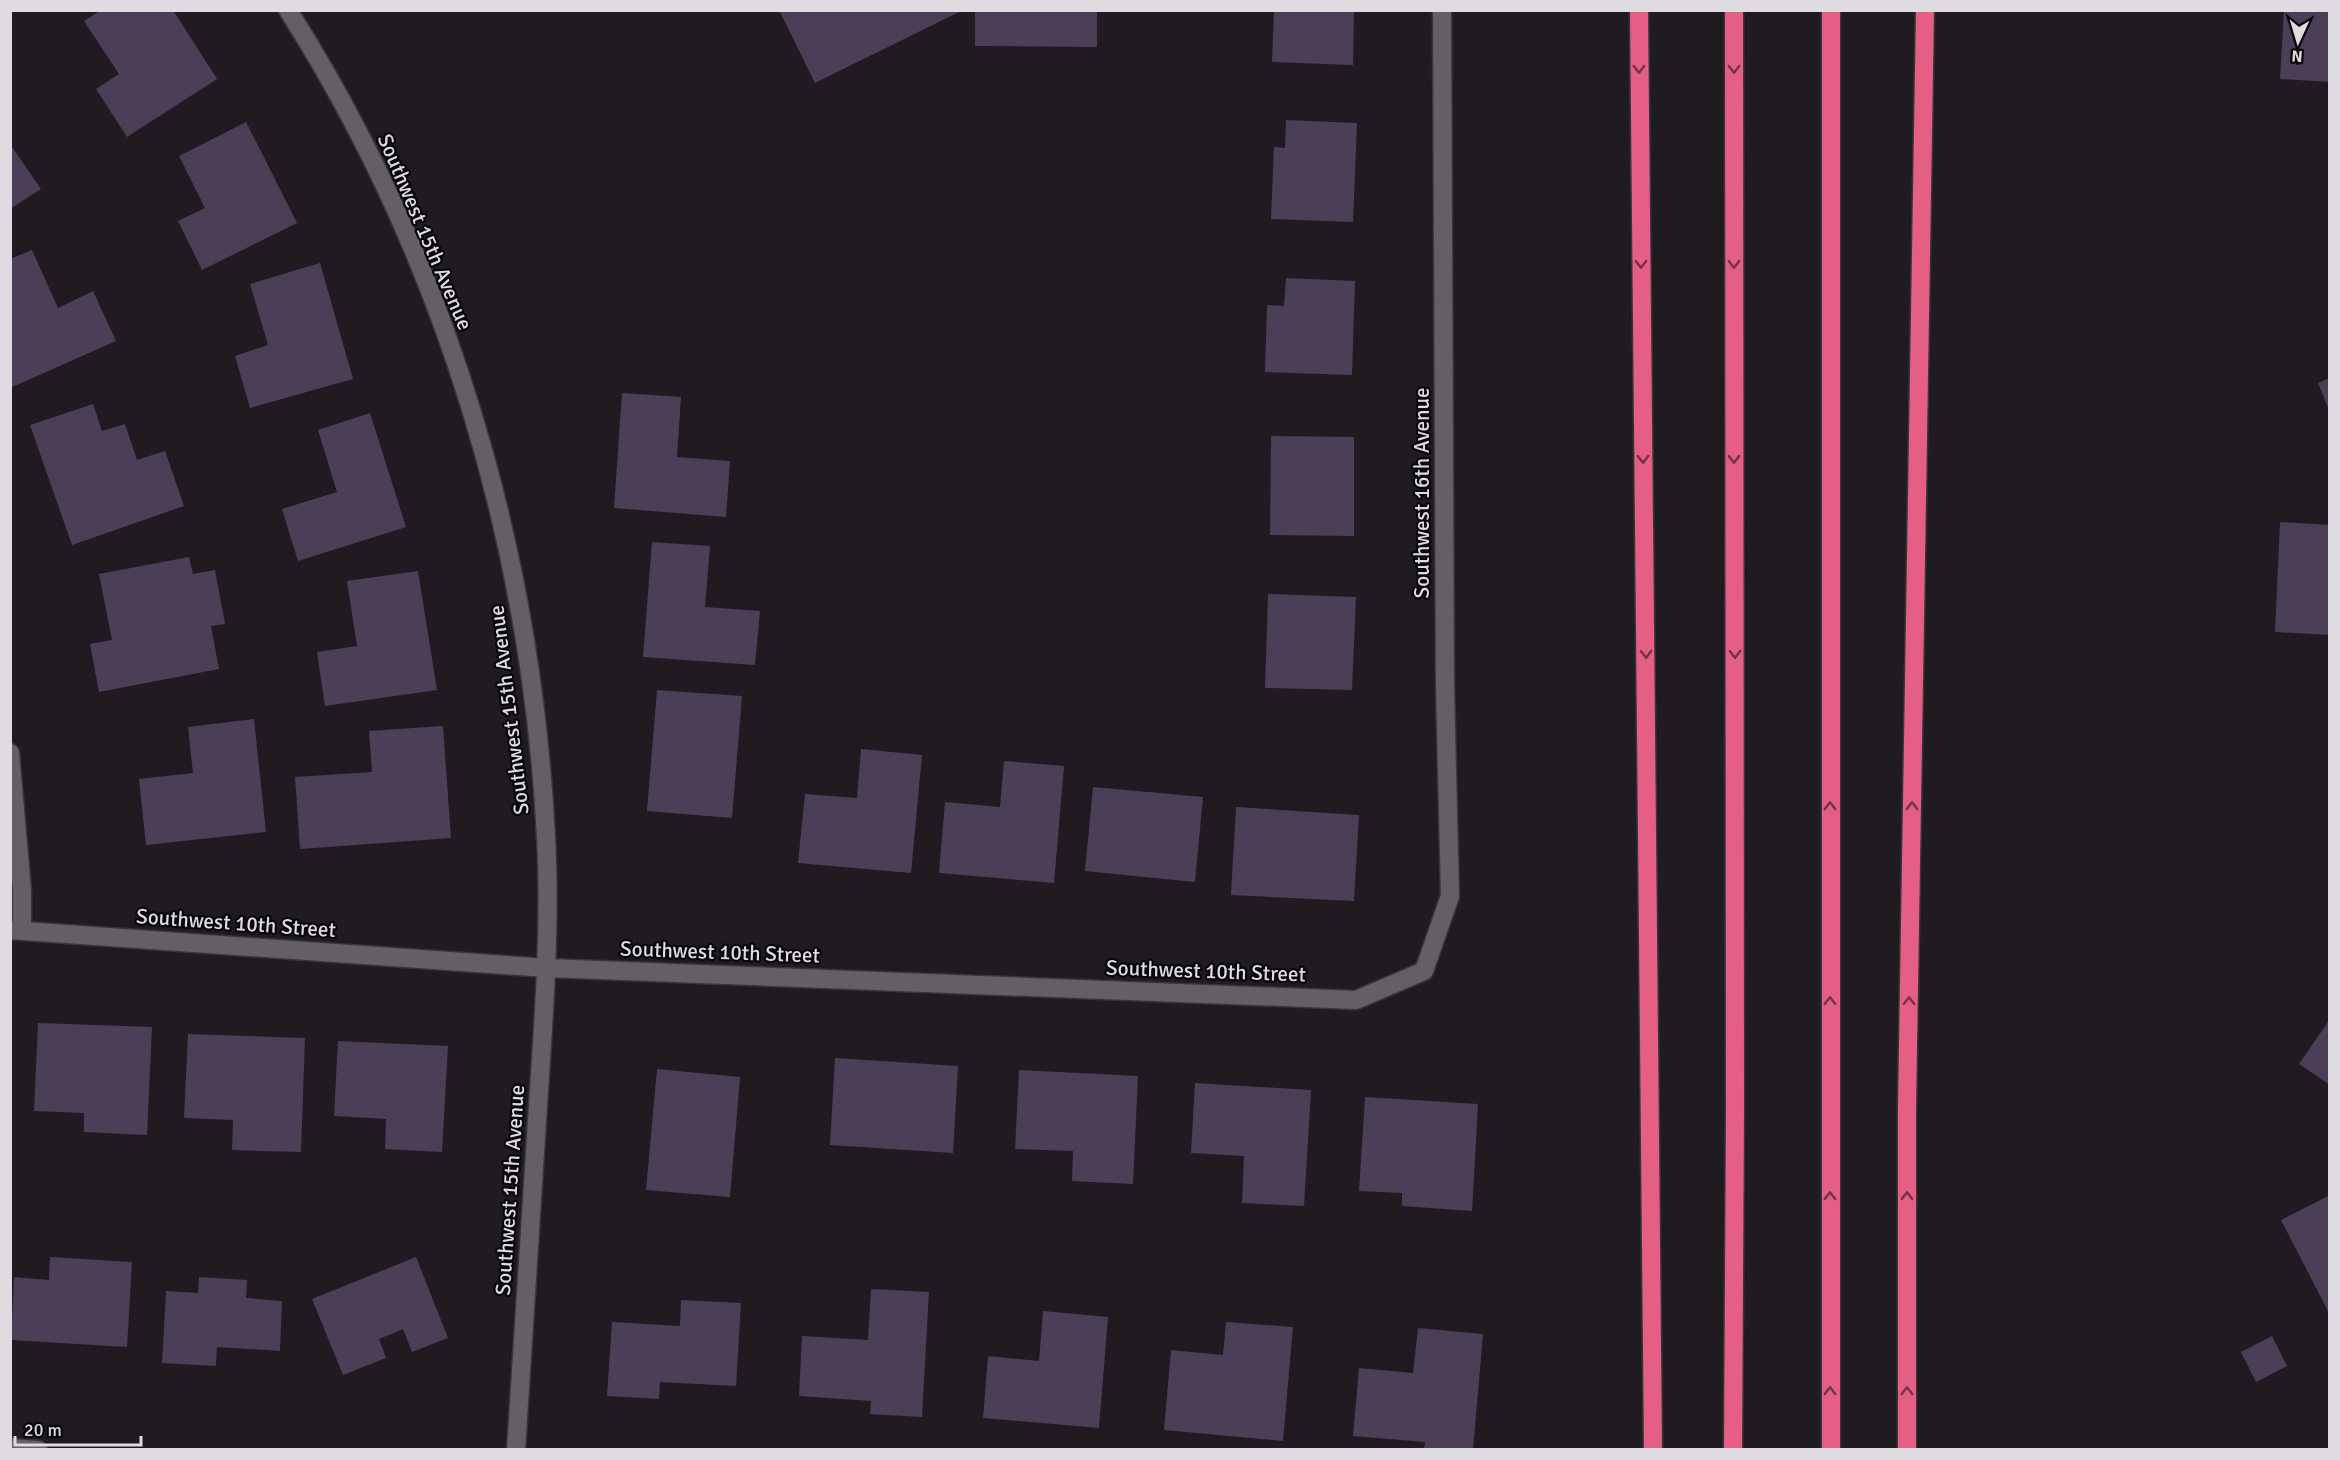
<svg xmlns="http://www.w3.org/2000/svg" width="2340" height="1460" viewBox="0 0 2340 1460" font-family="Signika,sans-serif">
<rect width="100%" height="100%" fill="#1f1b20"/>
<path fill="#4b3f57" d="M101 10H173L217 79 127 137 96 89 119 74 84 21Z
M779 10H963L815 83Z
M975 10H1097V47L975 46Z
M1274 10H1354L1353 65 1272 62Z
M2284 10H2330V82L2280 79Z
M1286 120 1357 123 1353 222 1271 219 1274 147 1285 148Z
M246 122 297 223 202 270 178 221 205 208 179 156Z
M10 144 41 189 10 209Z
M32 250 58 308 93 291 116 341 10 388V259Z
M320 263 353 379 250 408 235 356 268 345 250 284Z
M1286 278 1355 281 1352 375 1265 372 1267 305 1284 306Z
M2330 378V410H2329L2318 383Z
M622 393 681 397 677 457 730 461 726 517 614 508Z
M93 404 102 431 125 424 137 460 165 451 184 506 72 545 30 425Z
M370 413 406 527 298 561 282 509 337 492 318 430Z
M1271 436 1354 437V536L1270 535Z
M2280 522 2330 525V635L2275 632Z
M652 542 710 546 705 607 760 611 755 665 643 657Z
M189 557 193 574 215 570 225 624 211 626 219 669 99 692 90 644 112 640 99 574Z
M418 571 437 690 325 706 317 652 357 646 347 581Z
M1268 594 1356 597 1352 690 1265 688Z
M657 690 742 696 732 818 647 811Z
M254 719 266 832 146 845 139 779 193 773 188 727Z
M443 726 451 838 300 849 295 777 372 772 369 731Z
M861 749 922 755 911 873 798 863 805 794 857 798Z
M1004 761 1064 766 1054 883 939 873 945 802 1000 807Z
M1093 787 1203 797 1195 882 1085 871Z
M1236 807 1359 815 1354 901 1231 895Z
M2330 1019V1085L2299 1064Z
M38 1023 152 1027 147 1135 84 1132V1113L34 1111Z
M188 1034 305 1038 301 1152 232 1150 233 1120 184 1118Z
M338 1041 448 1046 442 1152 385 1149 386 1119 334 1116Z
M835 1058 958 1066 953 1153 830 1145Z
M657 1069 740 1077 730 1197 646 1190Z
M1019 1070 1138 1076 1133 1184 1072 1181 1073 1151 1015 1149Z
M1195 1083 1311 1090 1304 1206 1242 1203 1244 1156 1191 1153Z
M1365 1097 1478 1104 1472 1211 1402 1206V1193L1359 1191Z
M2330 1195V1310L2328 1311 2281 1220Z
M50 1257 132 1262 127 1347 11 1340 14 1277 49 1280Z
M416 1257 448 1338 412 1352 403 1329 379 1339 386 1358 343 1375 312 1299Z
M199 1277 247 1280 246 1298 282 1301 280 1351 217 1347 216 1366 162 1363 166 1291 198 1293Z
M871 1289 929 1292 922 1417 870 1414 871 1401 799 1396 802 1336 868 1340Z
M681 1300 741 1303 736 1386 660 1382 659 1399 607 1396 612 1322 680 1326Z
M1043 1311 1108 1317 1099 1428 983 1418 988 1356 1039 1361Z
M1226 1322 1293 1327 1283 1441 1164 1430 1171 1350 1223 1355Z
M1418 1328 1483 1334 1473 1450H1424L1425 1442 1353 1436 1359 1368 1413 1373Z
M2272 1336 2287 1366 2256 1382 2241 1352Z"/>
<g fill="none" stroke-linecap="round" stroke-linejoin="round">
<defs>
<path id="street" d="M288 10C445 257 531 545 546 837 551 932 543 1026 537 1121 530 1230 523 1340 516 1450
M10 753 22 890V931
M10 930 547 968 1356 1000 1424 971 1450 896 1445 686 1442 10
M10 1448 38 1450"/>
<path id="highway" d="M1639 10 1653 1450
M1733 1450 1735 1110 1734 10
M1831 1450V10
M1907 1450V1108L1925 10"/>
</defs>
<use href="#street" stroke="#383539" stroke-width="21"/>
<use href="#highway" stroke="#383539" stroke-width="21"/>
<use href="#street" stroke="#635f65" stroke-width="18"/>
<use href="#highway" stroke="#e45e86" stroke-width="18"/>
</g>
<defs><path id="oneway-chevron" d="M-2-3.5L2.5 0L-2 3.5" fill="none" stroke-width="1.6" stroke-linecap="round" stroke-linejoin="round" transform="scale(1.5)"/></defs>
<g stroke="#763248">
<use href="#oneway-chevron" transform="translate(1639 69) rotate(90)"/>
<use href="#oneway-chevron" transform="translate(1734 69) rotate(90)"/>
<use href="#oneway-chevron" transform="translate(1641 264) rotate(90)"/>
<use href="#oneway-chevron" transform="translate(1734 264) rotate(90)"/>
<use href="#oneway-chevron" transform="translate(1643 459) rotate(89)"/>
<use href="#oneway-chevron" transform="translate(1734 459) rotate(90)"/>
<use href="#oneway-chevron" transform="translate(1646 654) rotate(89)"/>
<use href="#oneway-chevron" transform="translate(1735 654) rotate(90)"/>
<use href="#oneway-chevron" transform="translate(1830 806) rotate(-90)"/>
<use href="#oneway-chevron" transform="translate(1912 806) rotate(-89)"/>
<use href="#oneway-chevron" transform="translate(1830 1001) rotate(-90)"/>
<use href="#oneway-chevron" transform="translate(1909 1001) rotate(-89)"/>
<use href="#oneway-chevron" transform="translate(1830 1196) rotate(-90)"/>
<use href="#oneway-chevron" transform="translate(1907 1196) rotate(-90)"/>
<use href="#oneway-chevron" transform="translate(1830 1391) rotate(-90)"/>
<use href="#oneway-chevron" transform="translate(1907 1391) rotate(-90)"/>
</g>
<g text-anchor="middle" stroke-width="4.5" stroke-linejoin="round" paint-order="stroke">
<g font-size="21" fill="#dedce0" stroke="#080709">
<text transform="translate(425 232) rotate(67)" y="7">Southwest 15th Avenue</text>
<text transform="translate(1422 493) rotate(-90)" y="7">Southwest 16th Avenue</text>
<text transform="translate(509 710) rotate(-97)" y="7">Southwest 15th Avenue</text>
<text transform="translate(236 923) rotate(4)" y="7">Southwest 10th Street</text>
<text transform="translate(720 952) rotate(2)" y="7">Southwest 10th Street</text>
<text transform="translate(1206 971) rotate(2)" y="7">Southwest 10th Street</text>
<text transform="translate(510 1190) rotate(-86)" y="7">Southwest 15th Avenue</text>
</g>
</g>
<rect width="2340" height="1460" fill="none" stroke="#dedce0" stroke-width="24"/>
<g transform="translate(2298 42) rotate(184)" stroke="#080709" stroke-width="4.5" paint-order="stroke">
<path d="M0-4.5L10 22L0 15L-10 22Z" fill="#dedce0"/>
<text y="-9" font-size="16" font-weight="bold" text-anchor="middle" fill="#dedce0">N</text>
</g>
<path d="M15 1436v9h126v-9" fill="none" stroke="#dedce0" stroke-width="3"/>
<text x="24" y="1436" font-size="18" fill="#dedce0" stroke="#080709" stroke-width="4.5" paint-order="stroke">20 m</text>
</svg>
